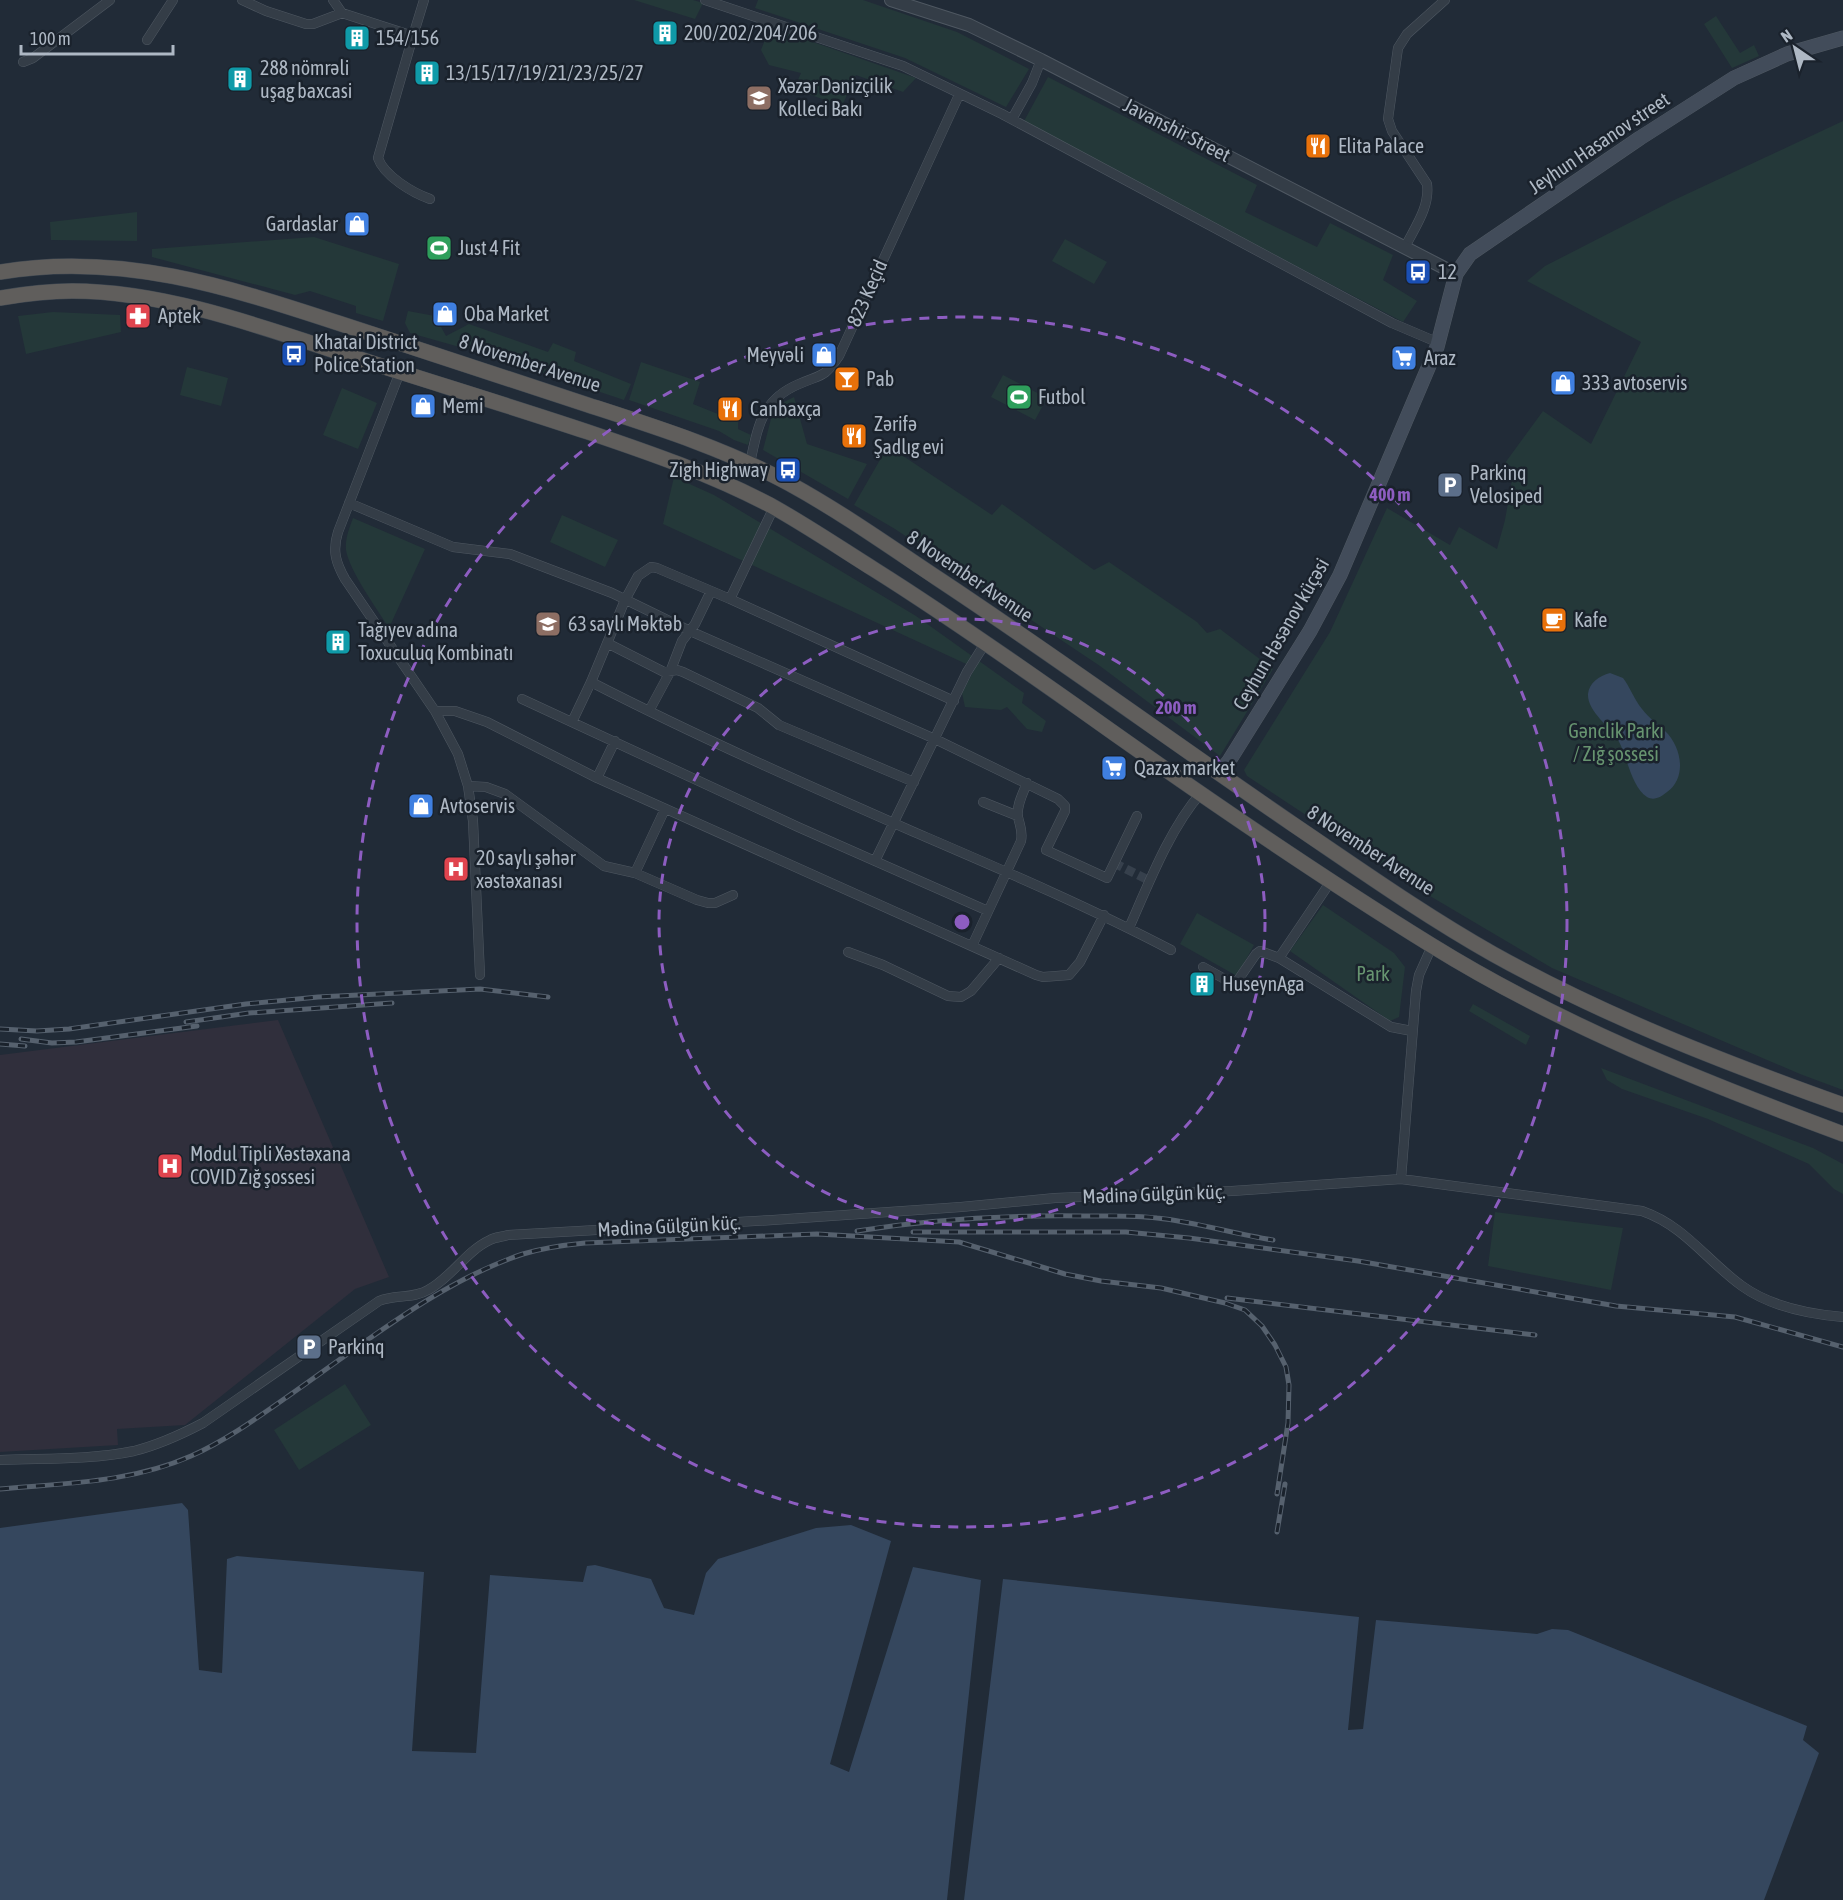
<svg xmlns="http://www.w3.org/2000/svg" width="1843" height="1900" viewBox="0 0 1843 1900" font-family="'Asap Condensed',sans-serif">
<rect width="100%" height="100%" fill="#212b37"/>
<path fill="#302f3c" d="M278 1020 389 1277 355 1289 185 1425 117 1429 118 1445 0 1452V1055Z"/>
<path fill="#243839" d="M634 0H693L703 3 695 19Z
M758 0H863L957 32 1029 69 1006 107 905 58 755 8Z
M1716 16 1740 53 1754 45 1759 56 1732 68 1704 24Z
M770 27 916 78 903 92 856 75 842 106 794 89 801 73 769 65 761 50Z
M1048 77 1257 185 1245 212 1317 247 1330 223 1393 255 1383 280 1417 301 1403 322 1023 123Z
M1843 121V1090L1800 1074 1552 968 1413 886 1247 776 1244 770 1330 632 1387 508 1450 545 1459 527 1497 549 1505 520 1514 468 1505 463 1543 411 1591 444 1641 342 1527 281 1545 266 1672 201Z
M137 212V241L51 240 50 222Z
M314 237 399 264 383 321 356 313V306L310 291 295 295 152 257V249Z
M1065 239 1107 262 1094 284 1052 261Z
M408 311 435 316 446 336 469 324 548 352 553 343 576 352 574 361 631 384 624 400 474 350 456 346 410 333 405 323Z
M53 312 120 315 121 332 26 354 18 316Z
M641 362 700 382 693 404 738 422V429L751 435 748 445 734 440 719 431 629 400Z
M187 367 228 378 221 406 180 395Z
M1003 375 1047 398 1035 420 991 397Z
M342 388 377 403 358 449 323 435Z
M794 397 807 444 867 464 848 499 763 450 774 407Z
M888 446 992 515 1002 504 1094 570 1109 562 1197 622 1207 633 1220 629 1273 669 1220 756 1100 666 895 529 854 505Z
M674 477 714 495 916 616 1024 693 1022 703 1046 721 1042 732 1027 729 1007 707 1001 710 965 707 962 693 975 668 663 524Z
M562 515 618 540 605 567 550 542Z
M353 518 425 549 389 628C377 609 349 570 346 550 345 539 349 529 353 518Z
M1323 905 1394 953 1405 967 1399 1017 1390 1021 1290 951Z
M1197 913 1254 945 1237 976 1180 944Z
M1473 1004 1530 1036 1526 1045 1469 1011Z
M1601 1068 1813 1148 1843 1164V1194L1834 1189 1809 1164 1708 1119 1622 1089 1607 1080Z
M1495 1212 1623 1228 1611 1290 1488 1266Z
M345 1384 371 1425 299 1470 274 1430Z"/>
<path fill="#35475e" d="M1610 673 1623 678C1630 687 1634 699 1642 709 1649 718 1657 724 1665 731 1682 747 1687 778 1667 792 1661 797 1654 801 1647 797 1631 787 1627 755 1618 740 1610 727 1587 711 1588 694 1589 683 1599 676 1610 673Z
M182 1503 188 1510 199 1670 222 1673 227 1559 237 1556 424 1572 412 1751 476 1753 490 1575 583 1582 587 1566 595 1565 651 1579 664 1608 694 1615 706 1573 718 1559 816 1528 851 1525 891 1541 830 1764 849 1772 913 1567 981 1580 947 1900H0V1528Z
M1003 1579 1359 1617 1348 1730 1363 1729 1376 1620 1537 1634 1552 1629 1568 1630 1807 1726 1803 1740 1819 1753 1764 1900H964Z"/>
<g fill="none" stroke-linecap="round" stroke-linejoin="round">
<path stroke="#36404c" stroke-width="9" stroke-dasharray="9 4.5" stroke-linecap="butt" d="M1114 863 1150 881"/>
<defs>
<path id="minor" d="M242 0 266 11 306 24H313L342 13 413 36 378 158C384 176 413 193 430 199
M333 0 342 13
M705 0 903 66 1002 114 1392 323 1439 343
M413 36 424 0
M147 40 173 0
M23 62 33 58 110 0
M1012 119 1032 83 1041 60
M1405 247C1415 227 1430 207 1427 184L1392 131 1388 119 1398 48 1407 34 1445 0
M400 372 338 532C332 551 336 563 345 579L435 711 458 754 468 786 473 821 480 975
M750 463C758 427 761 400 799 384 822 374 824 378 839 356L959 95
M349 503 453 547 510 554 612 593 690 631 935 739 1058 799 1065 806V811L1046 850 1107 878 1137 816
M730 599 774 507
M607 643 664 672 677 670 683 672 758 708 779 725 914 782
M591 682C696 736 805 784 914 832 1000 869 1087 906 1171 950
M522 699 798 827 988 911
M435 711H455L487 722 597 778 1036 975 1043 977 1069 975 1080 962 1104 915
M649 711 670 672 682 641 695 624 711 591
M572 722 591 682 625 600 638 576 651 567 657 568 730 599 954 701
M597 778 615 741
M468 786 486 787 505 794 604 866 635 873 697 900 708 903H715L733 895
M983 802 1018 816
M875 861 967 672 986 642
M635 873 665 809
M1129 928C1148 885 1170 828 1201 793
M972 946 1021 841C1023 831 1020 826 1018 817 1016 806 1023 793 1027 783
M1432 946 1419 975 1416 991 1401 1179 1642 1211C1685 1226 1706 1260 1742 1286 1771 1307 1808 1314 1843 1317
M848 952 883 965 948 996 961 997 971 991 999 958
M1279 958 1331 881
M1203 967 1230 982 1238 980 1256 954 1260 951 1279 958 1391 1027 1412 1031
M0 1460C44 1458 91 1460 134 1451 158 1445 182 1434 203 1423L379 1301C395 1294 413 1299 428 1290 451 1278 466 1251 490 1240 495 1237 502 1237 508 1235L773 1220 961 1207 1055 1198 1232 1191 1401 1179"/>
<path id="tertiary" d="M891 0 969 25 1041 60 1456 274"/>
<path id="secondary" d="M1219 773 1229 761 1310 631 1340 575 1437 347 1456 274 1470 254 1640 138 1734 78 1787 54 1843 38"/>
<path id="trunk" d="M0 272C133 250 248 294 372 334 444 357 516 381 588 405 656 427 726 449 790 484 841 512 889 546 937 578 1058 658 1174 743 1294 825 1359 869 1424 915 1493 954 1604 1016 1723 1062 1843 1105
M0 298C24 294 48 291 72 291 171 291 278 333 372 363 444 386 516 408 588 432 650 453 711 474 770 505 806 525 840 548 875 570 945 614 1012 661 1080 709 1195 791 1311 871 1431 945 1560 1025 1701 1081 1843 1134"/>
</defs>
<use href="#minor" stroke="#4f5862" stroke-width="10"/>
<use href="#tertiary" stroke="#4f5862" stroke-width="14"/>
<use href="#secondary" stroke="#4f5862" stroke-width="15"/>
<use href="#trunk" stroke="#3f4852" stroke-width="16"/>
<use href="#minor" stroke="#343d47" stroke-width="9"/>
<use href="#tertiary" stroke="#343d47" stroke-width="12"/>
<use href="#secondary" stroke="#424c5a" stroke-width="14"/>
<use href="#trunk" stroke="#605e5c" stroke-width="15"/>
<defs>
<path id="rail" d="M186 1022 249 1013 392 1003
M0 1029 37 1031 69 1029 246 1004 318 997 480 989 548 997
M21 1039 52 1043 76 1042 197 1026
M0 1044 25 1046
M857 1231C932 1219 1008 1215 1084 1216 1108 1216 1133 1215 1157 1218 1196 1222 1234 1234 1273 1240
M913 1232H1126L1189 1238 1358 1261 1616 1306 1735 1317 1843 1347
M1227 1298 1535 1335
M0 1489C65 1483 130 1483 191 1456 225 1441 257 1418 287 1397 359 1347 440 1281 523 1254 543 1248 564 1245 585 1243L817 1234 959 1242 1065 1274 1101 1281 1161 1288 1225 1303 1245 1310 1262 1326 1275 1345 1286 1367 1289 1385 1288 1423 1277 1494
M1277 1532 1285 1484"/>
</defs>
<use href="#rail" stroke="#56616e" stroke-width="5"/>
<use href="#rail" stroke="#1a222c" stroke-width="3" stroke-dasharray="9" stroke-linecap="butt"/>
</g>
<g fill="none" stroke="#8d5dc1" stroke-width="3" stroke-dasharray="10 8">
<circle cx="962" cy="922" r="303"/>
<circle cx="962" cy="922" r="605"/>
</g>
<defs>
<symbol id="building-square" viewBox="-11 -11 22 22"><rect x="-9" y="-9" width="18" height="18" rx="4" fill="#0f9aa8" stroke="#1a222c"/><path d="M-4-6H4V6H1V3H-1V6H-4ZM-2.5-4.3h1.7v1.8h-1.7ZM.8-4.3h1.7v1.8H.8ZM-2.5-1h1.7V.8h-1.7ZM.8-1h1.7V.8H.8Z" fill="#fff"/></symbol>
<symbol id="university-square" viewBox="-11 -11 22 22"><rect x="-9" y="-9" width="18" height="18" rx="4" fill="#8d6e63" stroke="#1a222c"/><path d="M0-5L7-2L0 1L-7-2ZM-4 1L0 2.5L4 1V4Q0 6-4 4Z" fill="#fff"/></symbol>
<symbol id="restaurant-square" viewBox="-11 -11 22 22"><rect x="-9" y="-9" width="18" height="18" rx="4" fill="#e8710a" stroke="#1a222c"/><path d="M-5-6h1v4h1v-4h1v4h1v-4h1v5L-1.5 .5V6h-2V.5L-5-1ZM5-6V6H3V1.5H1.5Q1.5-4 5-6Z" fill="#fff"/></symbol>
<symbol id="shop-square" viewBox="-11 -11 22 22"><rect x="-9" y="-9" width="18" height="18" rx="4" fill="#3f7fe0" stroke="#1a222c"/><path d="M-5-2.5h2.3a2.7 3.5 0 0 1 5.4 0H5L5.5 6h-11ZM-1.5-2.5h3a1.5 2.3 0 0 0-3 0Z" fill="#fff"/></symbol>
<symbol id="stadium-square" viewBox="-11 -11 22 22"><rect x="-9" y="-9" width="18" height="18" rx="4" fill="#2e9e5b" stroke="#1a222c"/><path d="M0-5a6.5 5 0 1 0 0 10a6.5 5 0 1 0 0-10ZM-3.5-1.8h7v3.6h-7Z" fill="#fff"/></symbol>
<symbol id="bus-square" viewBox="-11 -11 22 22"><rect x="-9" y="-9" width="18" height="18" rx="4" fill="#1a4fb4" stroke="#1a222c"/><path d="M-5-6H5V4H4V6H2V4H-2V6H-4V4H-5ZM-3.5-4V0h7V-4ZM-3.5 1.2v1.5H-2V1.2ZM2 1.2v1.5H3.5V1.2Z" fill="#fff"/></symbol>
<symbol id="pharmacy-square" viewBox="-11 -11 22 22"><rect x="-9" y="-9" width="18" height="18" rx="4" fill="#e0444e" stroke="#1a222c"/><path d="M-2-6h4v4h4v4h-4v4h-4v-4h-4v-4h4Z" fill="#fff"/></symbol>
<symbol id="supermarket-square" viewBox="-11 -11 22 22"><rect x="-9" y="-9" width="18" height="18" rx="4" fill="#3f7fe0" stroke="#1a222c"/><path d="M-6-5.5h2.5l.6 2H6L4.5 2H-2.5L-4.4-4H-6ZM-1.5 3.2a1.3 1.3 0 1 0 .1 0ZM3 3.2a1.3 1.3 0 1 0 .1 0Z" fill="#fff"/></symbol>
<symbol id="bar-square" viewBox="-11 -11 22 22"><rect x="-9" y="-9" width="18" height="18" rx="4" fill="#e8710a" stroke="#1a222c"/><path d="M-6-5H6L.8 .8V4.5H3.5V6h-7V4.5H-.8V.8Z" fill="#fff"/></symbol>
<symbol id="parking-square" viewBox="-11 -11 22 22"><rect x="-9" y="-9" width="18" height="18" rx="4" fill="#5c6f8a" stroke="#1a222c"/><path d="M-3.5-5.5H1a3.5 3.5 0 0 1 0 7H-1V5.5H-3.5ZM-1-3.4V-.6H.8a1.4 1.4 0 0 0 0-2.8Z" fill="#fff"/></symbol>
<symbol id="cafe-square" viewBox="-11 -11 22 22"><rect x="-9" y="-9" width="18" height="18" rx="4" fill="#e8710a" stroke="#1a222c"/><path d="M-5.5-4.5H6V0H3Q3 3.5 0 3.5H-2.5Q-5.5 3.5-5.5 0ZM3-3.2v2h1.7v-2ZM-6 4.5H4V6H-6Z" fill="#fff"/></symbol>
<symbol id="school-square" viewBox="-11 -11 22 22"><rect x="-9" y="-9" width="18" height="18" rx="4" fill="#8d6e63" stroke="#1a222c"/><path d="M0-5L7-2L0 1L-7-2ZM-4 1L0 2.5L4 1V4Q0 6-4 4Z" fill="#fff"/></symbol>
<symbol id="hospital-square" viewBox="-11 -11 22 22"><rect x="-9" y="-9" width="18" height="18" rx="4" fill="#e0444e" stroke="#1a222c"/><path d="M-5-5h3v3.5h4V-5h3V5h-3V1.5h-4V5h-3Z" fill="#fff"/></symbol>
</defs>
<g fill-rule="evenodd">
<use href="#building-square" x="650" y="18" width="30" height="30"/>
<use href="#building-square" x="342" y="23" width="30" height="30"/>
<use href="#building-square" x="412" y="58" width="30" height="30"/>
<use href="#building-square" x="225" y="64" width="30" height="30"/>
<use href="#university-square" x="744" y="83" width="30" height="30"/>
<use href="#restaurant-square" x="1303" y="131" width="30" height="30"/>
<use href="#shop-square" x="342" y="209" width="30" height="30"/>
<use href="#stadium-square" x="424" y="233" width="30" height="30"/>
<use href="#bus-square" x="1403" y="257" width="30" height="30"/>
<use href="#shop-square" x="430" y="299" width="30" height="30"/>
<use href="#pharmacy-square" x="123" y="301" width="30" height="30"/>
<use href="#bus-square" x="279" y="339" width="30" height="30"/>
<use href="#shop-square" x="809" y="340" width="30" height="30"/>
<use href="#supermarket-square" x="1389" y="343" width="30" height="30"/>
<use href="#bar-square" x="832" y="364" width="30" height="30"/>
<use href="#shop-square" x="1548" y="368" width="30" height="30"/>
<use href="#stadium-square" x="1004" y="382" width="30" height="30"/>
<use href="#shop-square" x="408" y="391" width="30" height="30"/>
<use href="#restaurant-square" x="715" y="394" width="30" height="30"/>
<use href="#restaurant-square" x="839" y="421" width="30" height="30"/>
<use href="#bus-square" x="773" y="455" width="30" height="30"/>
<use href="#parking-square" x="1435" y="470" width="30" height="30"/>
<use href="#cafe-square" x="1539" y="605" width="30" height="30"/>
<use href="#school-square" x="533" y="609" width="30" height="30"/>
<use href="#building-square" x="323" y="627" width="30" height="30"/>
<use href="#supermarket-square" x="1099" y="753" width="30" height="30"/>
<use href="#shop-square" x="406" y="791" width="30" height="30"/>
<use href="#hospital-square" x="441" y="854" width="30" height="30"/>
<use href="#building-square" x="1187" y="969" width="30" height="30"/>
<use href="#hospital-square" x="155" y="1151" width="30" height="30"/>
<use href="#parking-square" x="294" y="1332" width="30" height="30"/>
</g>
<g text-anchor="middle" stroke-width="5" stroke-linejoin="round" paint-order="stroke">
<g font-size="20" fill="#aeb8c4" stroke="#1a222c" text-anchor="start">
<text x="684" y="40">200/202/204/206</text>
<text x="376" y="45">154/156</text>
<text x="260" y="75">288 nömrəli<tspan x="260" dy="23">uşag baxcasi</tspan></text>
<text x="446" y="80">13/15/17/19/21/23/25/27</text>
<text x="778" y="93">Xəzər Dənizçilik<tspan x="778" dy="23">Kolleci Bakı</tspan></text>
<text x="1338" y="153">Elita Palace</text>
<text x="338" y="231" text-anchor="end">Gardaslar</text>
<text x="458" y="255">Just 4 Fit</text>
<text x="1438" y="279">12</text>
<text x="464" y="321">Oba Market</text>
<text x="158" y="323">Aptek</text>
<text x="314" y="349">Khatai District<tspan x="314" dy="23">Police Station</tspan></text>
<text x="804" y="362" text-anchor="end">Meyvəli</text>
<text x="1424" y="365">Araz</text>
<text x="866" y="386">Pab</text>
<text x="1582" y="390">333 avtoservis</text>
<text x="1038" y="404">Futbol</text>
<text x="442" y="413">Memi</text>
<text x="750" y="416">Canbaxça</text>
<text x="874" y="431">Zərifə<tspan x="874" dy="23">Şadlıg evi</tspan></text>
<text x="768" y="477" text-anchor="end">Zigh Highway</text>
<text x="1470" y="480">Parkinq<tspan x="1470" dy="23">Velosiped</tspan></text>
<text x="1574" y="627">Kafe</text>
<text x="568" y="631">63 saylı Məktəb</text>
<text x="358" y="637">Tağıyev adına<tspan x="358" dy="23">Toxuculuq Kombinatı</tspan></text>
<text x="1134" y="775">Qazax market</text>
<text x="440" y="813">Avtoservis</text>
<text x="476" y="865">20 saylı şəhər<tspan x="476" dy="23">xəstəxanası</tspan></text>
<text x="1222" y="991">HuseynAga</text>
<text x="190" y="1161">Modul Tipli Xəstəxana<tspan x="190" dy="23">COVID Zığ şossesi</tspan></text>
<text x="328" y="1354">Parkinq</text>
</g>
<g font-size="20" fill="#aeb8c4" stroke="#1a222c">
<text transform="translate(1177 130) rotate(27)" y="7">Javanshir Street</text>
<text transform="translate(1599 143) rotate(-34)" y="7">Jeyhun Hasanov street</text>
<text transform="translate(867 293) rotate(-66)" y="7">823 Keçid</text>
<text transform="translate(530 363) rotate(18)" y="7">8 November Avenue</text>
<text transform="translate(970 576) rotate(34)" y="7">8 November Avenue</text>
<text transform="translate(1281 634) rotate(-60)" y="7">Ceyhun Həsənov küçəsi</text>
<text transform="translate(1371 850) rotate(33)" y="7">8 November Avenue</text>
<text transform="translate(1154 1194) rotate(-2)" y="7">Mədinə Gülgün küç.</text>
<text transform="translate(669 1226) rotate(-3)" y="7">Mədinə Gülgün küç.</text>
</g>
<g font-size="20" fill="#679470" stroke="#1a222c">
<text x="1616" y="738">Gənclik Parkı<tspan x="1616" dy="23">/ Zığ şossesi</tspan></text>
<text x="1373" y="981">Park</text>
</g>
</g>
<circle cx="962" cy="922" r="9" fill="#8d5dc1" stroke="#1a222c" stroke-width="3"/>
<g font-size="18" text-anchor="middle" font-weight="bold" fill="#8d5dc1" stroke="#1a222c" stroke-width="5" stroke-linejoin="round" paint-order="stroke">
<text x="1390" y="501">400 m</text>
<text x="1176" y="714">200 m</text>
</g>
<g transform="translate(1795 48) rotate(325)" stroke="#1a222c" stroke-width="4.5" paint-order="stroke">
<path d="M0-4.5L10 22L0 15L-10 22Z" fill="#aeb8c4"/>
<text y="-9" font-size="16" font-weight="bold" text-anchor="middle" fill="#aeb8c4">N</text>
</g>
<path d="M21 45v9h152v-9" fill="none" stroke="#aeb8c4" stroke-width="3"/>
<text x="30" y="45" font-size="18" fill="#aeb8c4" stroke="#1a222c" stroke-width="4.5" paint-order="stroke">100 m</text>
</svg>
